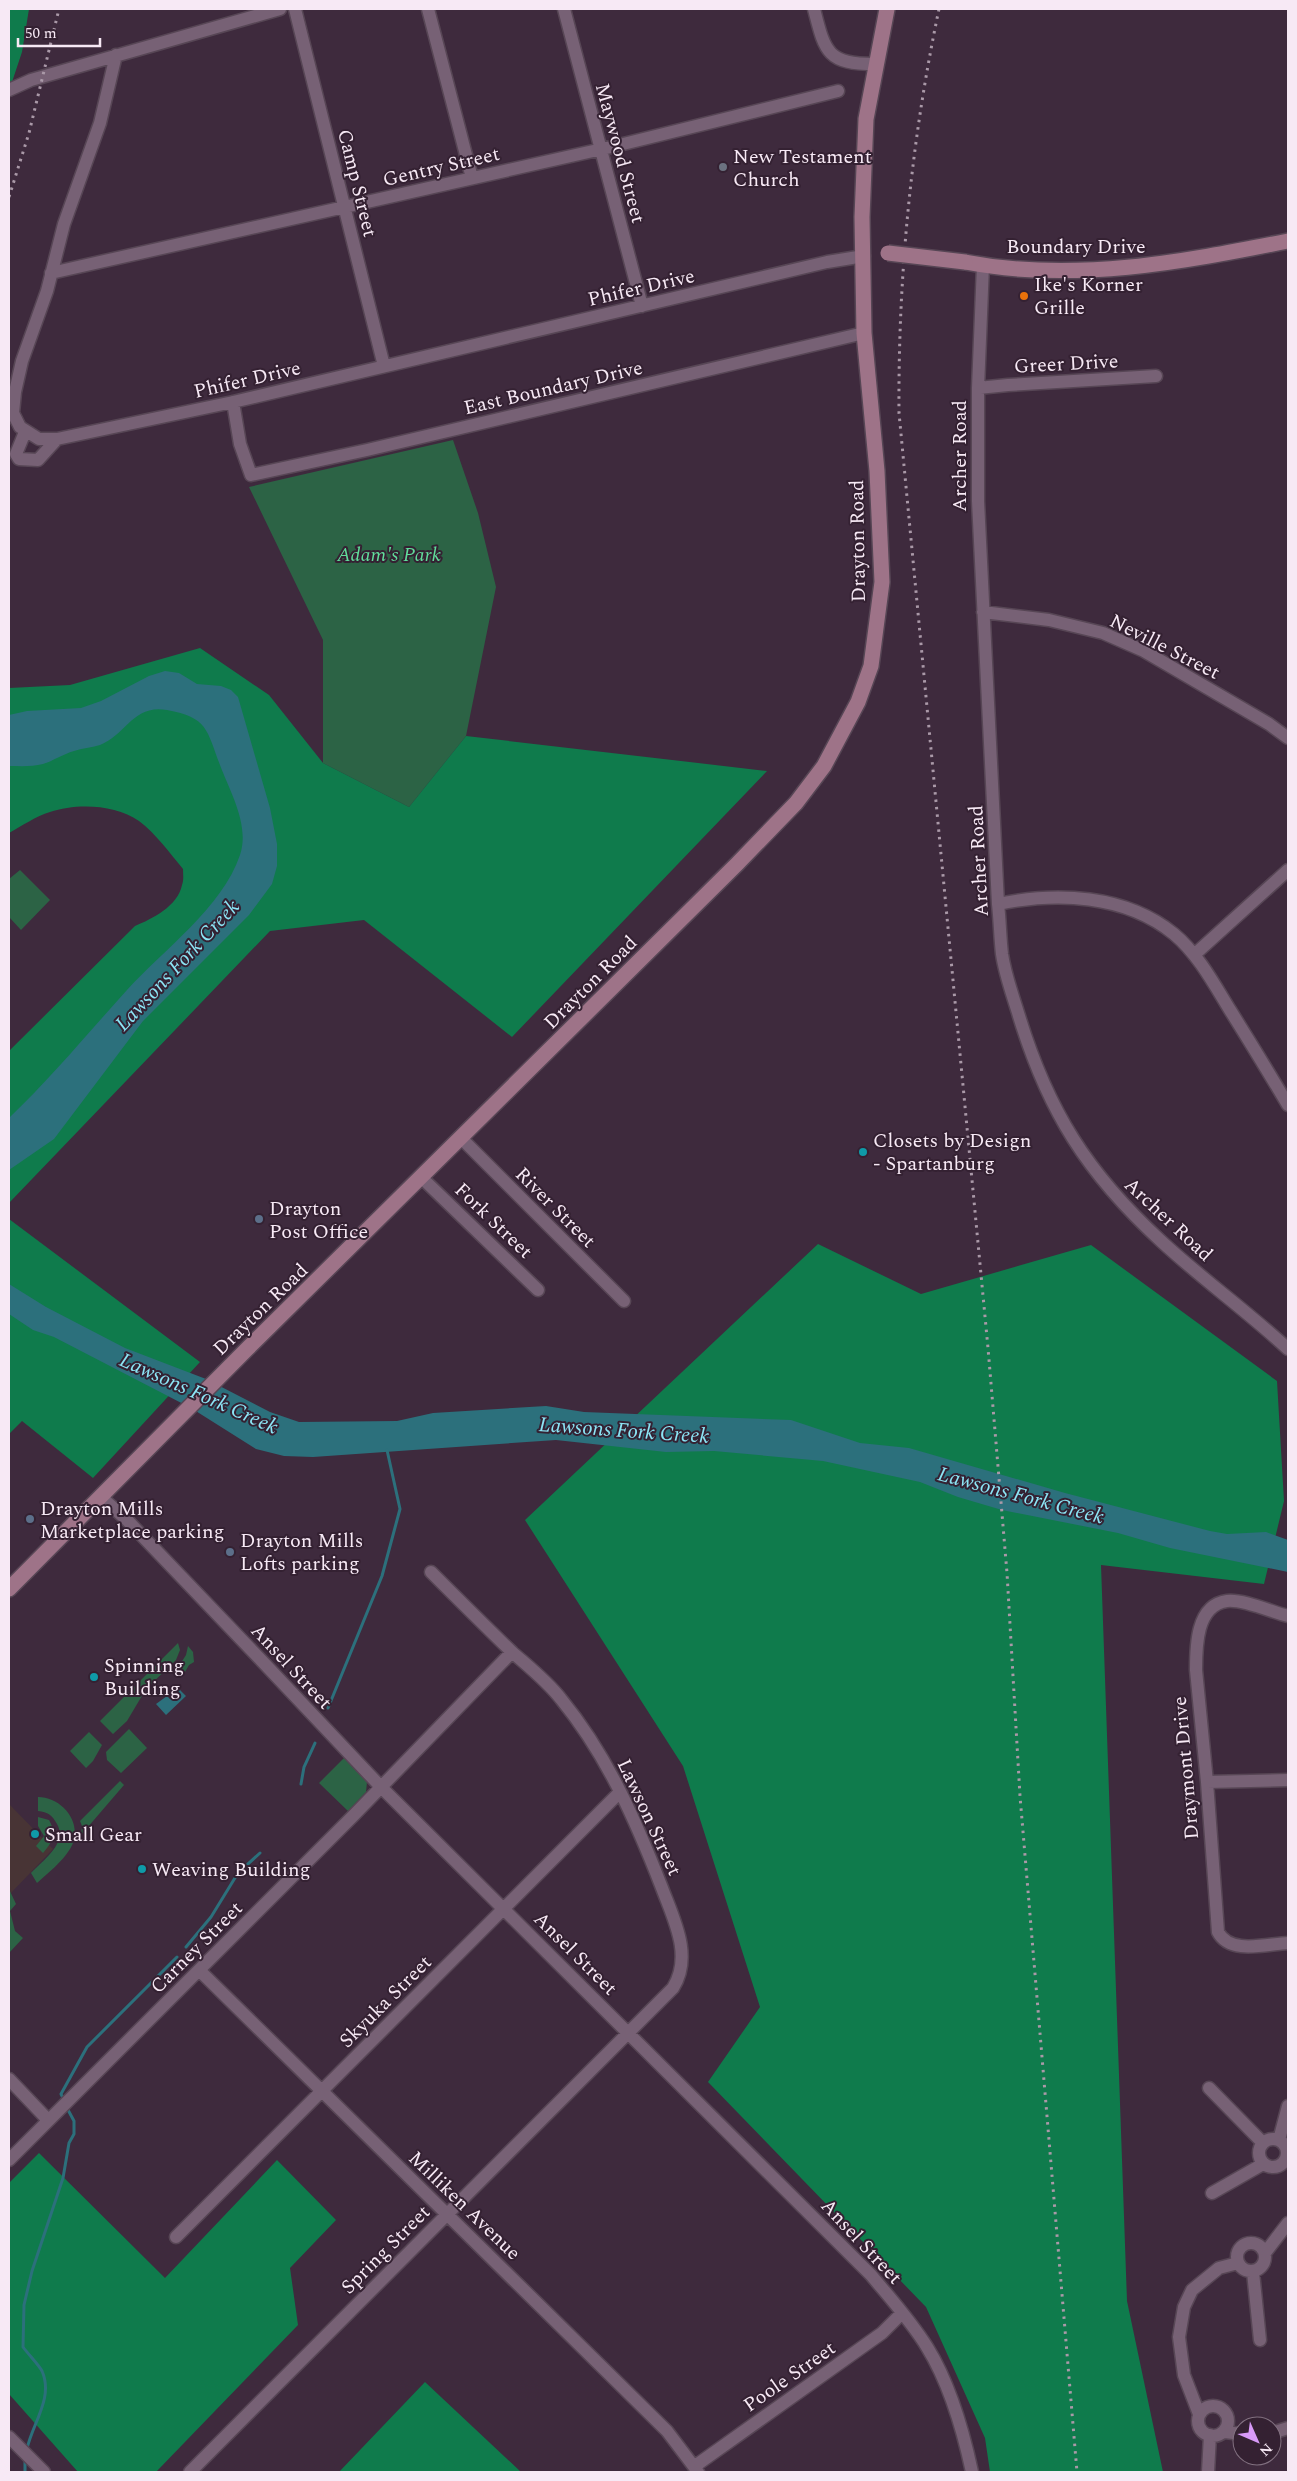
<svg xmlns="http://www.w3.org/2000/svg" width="1297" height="2481" viewBox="0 0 1297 2481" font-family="Spectral,serif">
<rect width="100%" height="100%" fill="#3e2a3d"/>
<path fill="#483435" d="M9 1804 53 1849 9 1895Z"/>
<path fill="#2c6345" d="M453 440 478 513 496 587 466 736 409 807 323 763V640L249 487Z
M20 870 50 900 21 930 9 917V879Z
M178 1643 180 1650 176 1660 146 1689 127 1721 113 1734 100 1721Z
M188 1646 193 1652 194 1662 189 1665 185 1672 179 1666 186 1655Z
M129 1729 147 1748 121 1773 107 1760 106 1752Z
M89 1732 102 1745 93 1761 86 1768 70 1751Z
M344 1758 367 1782 366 1792 348 1811 319 1783Z
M120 1781 124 1785 81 1835 82 1826 80 1821Z
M38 1797C63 1797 85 1825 70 1849 62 1862 48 1873 37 1883L31 1873C43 1860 68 1843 57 1824 52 1815 48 1812 38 1811Z
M38 1817 49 1820C57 1834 53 1841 43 1853L36 1846 44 1836 38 1826Z
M9 1889 16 1904 10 1911 15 1931 23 1938 9 1953Z"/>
<path fill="#0f7b4c" d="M9 9H29L22 52 9 91Z
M200 648 269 695 323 763 409 807 466 736 767 771 512 1037 364 920 270 931 9 1203V1051L135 926C152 919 178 906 182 885 184 880 183 874 183 869 169 852 156 834 139 821 115 804 76 803 50 812 36 816 22 826 9 833V688L70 685Z
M9 1219 200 1362 93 1478 22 1421 9 1434Z
M818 1244 921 1294 1091 1245 1277 1381 1284 1501 1264 1584 1101 1565 1127 2301 1163 2472H990L985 2438 926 2307 708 2082 760 2007 683 1766 525 1520Z
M39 2153 165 2278 277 2160 336 2220 290 2268 298 2325 156 2472H78L9 2394V2183Z
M425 2382 521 2472H339Z"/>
<path fill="#2c707c" d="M165 671 179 673 197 684 221 686 231 690 238 697 270 808 277 844V866L272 884 249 915 143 1021 54 1139 9 1170V1118C51 1078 88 1033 127 990 163 950 222 908 240 855 250 825 230 792 220 765 207 731 208 717 167 710 133 704 126 735 100 745 91 748 82 748 74 751 63 754 53 761 43 764 32 767 19 766 9 766V715L27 711 81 708 101 701 149 676Z
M9 1284 46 1307 125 1348 206 1379 270 1412 299 1422 397 1421 433 1413 546 1406 584 1412 791 1420 860 1443 909 1448 1065 1493 1210 1531 1227 1534 1266 1532 1288 1540V1572L1170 1548 1118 1533 1002 1510 958 1497 920 1482 823 1461 714 1451 666 1452 556 1440 313 1457 284 1456 256 1449 191 1408 54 1337 33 1330 9 1314Z
M180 1690 186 1696 166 1715 156 1704 167 1696 170 1699Z"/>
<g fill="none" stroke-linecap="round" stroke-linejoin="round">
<path stroke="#2c707c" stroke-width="3" d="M328 1708 382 1576 400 1509 387 1450
M301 1784 304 1767 315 1743
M186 1947 211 1917 238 1873 260 1853
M64 2100 61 2094 87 2047 177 1957
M27 2449C32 2424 54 2398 42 2371 39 2365 28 2354 23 2347L24 2305 32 2271 63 2178 69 2143 74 2134V2121L67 2108
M25 2472V2458"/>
<defs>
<path id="street" d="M295 9 384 366
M428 9 472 178
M564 9 642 306
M814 9C825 52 827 64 875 64
M116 55 100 123 64 224 47 291 22 361 15 392 13 413 20 427 39 439H57L233 402 827 262 864 256
M9 90 31 80 280 9
M983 265 978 388V501L998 904C1000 921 1000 937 1002 954 1005 975 1013 996 1019 1016 1048 1111 1087 1173 1161 1241 1202 1279 1247 1311 1288 1349
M51 273 611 147 838 91
M978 388 1008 385 1156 376
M233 402 240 444 251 475 367 450 864 333
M25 432 16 454 19 459 38 460 57 439
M983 612 1049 620 1103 633 1144 651 1269 724 1288 738
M998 904C1056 892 1125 894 1174 934 1198 954 1214 984 1230 1010 1250 1042 1269 1073 1288 1105
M1194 955 1288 870
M461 1138 624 1301
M422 1178 538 1290
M100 1496 127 1520 261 1660 381 1787 871 2275C890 2298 911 2321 927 2347 950 2384 963 2430 972 2472
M1288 1616C1272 1612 1243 1599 1227 1601 1196 1605 1196 1647 1196 1670L1207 1782 1218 1932C1230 1955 1266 1944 1288 1943
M1207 1782 1288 1780
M199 1970 667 2431 698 2472
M9 2079 48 2120
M1209 2088 1263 2143
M1259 2153a14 14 0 1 1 28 0a14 14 0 1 1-28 0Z
M1279 2140 1288 2106
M9 2160 352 1817 512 1652
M1212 2193 1263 2164
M176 2237 620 1792
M1237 2257a14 14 0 1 1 28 0a14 14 0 1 1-28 0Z
M1265 2253 1288 2223
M1253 2272 1260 2340
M1198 2421a15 15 0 1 1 30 0a15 15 0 1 1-30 0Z
M1199 2414 1184 2375 1179 2337 1184 2307 1192 2290 1219 2268 1238 2263
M1225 2432 1242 2434
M1272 2433 1288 2428
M9 2437 44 2472
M695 2466 882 2333 902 2313
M190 2472 673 1988C693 1956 674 1920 662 1888 636 1821 607 1755 561 1699 547 1681 529 1667 512 1652 485 1626 458 1599 431 1572
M1208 2472 1210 2435"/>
<path id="secondary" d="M965 262C1074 283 1182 262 1288 241
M9 1589 247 1349 737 864 796 803 824 766 858 702 871 666 882 582 877 471 864 333 862 217 866 119 887 9"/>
</defs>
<use href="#street" stroke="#574655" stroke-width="15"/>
<use href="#secondary" stroke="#574655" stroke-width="18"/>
<use href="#street" stroke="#776175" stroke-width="12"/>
<use href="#secondary" stroke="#9e7388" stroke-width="15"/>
<path stroke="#aa99a8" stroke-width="3" stroke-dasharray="2.5 5" stroke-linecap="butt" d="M939 9C911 142 898 277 899 413L988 1348 1007 1573 1020 1796 1077 2472
M9 197 29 133 59 9"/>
<defs>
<path id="secondary-bridge" d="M888 253 965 262"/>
</defs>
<use href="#secondary-bridge" stroke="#574655" stroke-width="18" stroke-linecap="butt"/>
<use href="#secondary-bridge" stroke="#9e7388" stroke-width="15"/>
</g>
<circle fill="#6b7280" stroke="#342132" stroke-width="2" cx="723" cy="167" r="5"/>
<circle fill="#e8710a" stroke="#342132" stroke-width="2" cx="1024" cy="296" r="5"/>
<g fill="#0f9aa8" stroke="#342132" stroke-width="2">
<circle cx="863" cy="1152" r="5"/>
<circle cx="94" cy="1677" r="5"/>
<circle cx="35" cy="1834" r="5"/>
<circle cx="142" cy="1869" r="5"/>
</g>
<g fill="#5c6f8a" stroke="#342132" stroke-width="2">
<circle cx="259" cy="1219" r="5"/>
<circle cx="30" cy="1519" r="5"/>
<circle cx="230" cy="1552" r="5"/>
</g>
<g text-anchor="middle" stroke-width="4" stroke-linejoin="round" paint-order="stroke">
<g font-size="20" fill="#f7e9f5" stroke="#342132">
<text transform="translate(621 153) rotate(75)" y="7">Maywood Street</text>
<text transform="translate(441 166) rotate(-13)" y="7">Gentry Street</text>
<text transform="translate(358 183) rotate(76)" y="7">Camp Street</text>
<text x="1076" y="253">Boundary Drive</text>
<text transform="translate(641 287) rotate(-13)" y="7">Phifer Drive</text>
<text transform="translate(1066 363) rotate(-3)" y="7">Greer Drive</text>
<text transform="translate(247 379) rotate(-13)" y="7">Phifer Drive</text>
<text transform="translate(553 387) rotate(-13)" y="7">East Boundary Drive</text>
<text transform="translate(959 456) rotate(-90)" y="7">Archer Road</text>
<text transform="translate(857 541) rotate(-91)" y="7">Drayton Road</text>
<text transform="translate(1165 646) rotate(27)" y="7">Neville Street</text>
<text transform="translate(978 861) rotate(-93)" y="7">Archer Road</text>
<text transform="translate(590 982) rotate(-45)" y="7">Drayton Road</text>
<text transform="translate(556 1207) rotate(45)" y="7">River Street</text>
<text transform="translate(1169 1219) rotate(43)" y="7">Archer Road</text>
<text transform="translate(494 1220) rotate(44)" y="7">Fork Street</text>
<text transform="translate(260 1309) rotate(-44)" y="7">Drayton Road</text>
<text transform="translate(292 1666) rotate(47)" y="7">Ansel Street</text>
<text transform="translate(1185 1768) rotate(-95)" y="7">Draymont Drive</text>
<text transform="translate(650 1817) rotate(65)" y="7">Lawson Street</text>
<text transform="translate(196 1947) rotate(-45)" y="7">Carney Street</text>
<text transform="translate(576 1953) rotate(45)" y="7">Ansel Street</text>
<text transform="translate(385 2001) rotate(-45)" y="7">Skyuka Street</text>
<text transform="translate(465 2205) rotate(44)" y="7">Milliken Avenue</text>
<text transform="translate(862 2241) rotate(47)" y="7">Ansel Street</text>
<text transform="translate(385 2249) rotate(-45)" y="7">Spring Street</text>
<text transform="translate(789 2376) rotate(-35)" y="7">Poole Street</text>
</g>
<g font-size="20" fill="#f7e9f5" stroke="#342132" text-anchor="start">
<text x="733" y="163">New Testament<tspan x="733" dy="23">Church</tspan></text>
<text x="1034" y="291">Ike's Korner<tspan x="1034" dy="23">Grille</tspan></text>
<text x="873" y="1147">Closets by Design<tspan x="873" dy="23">- Spartanburg</tspan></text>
<text x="269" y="1215">Drayton<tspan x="269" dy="23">Post Office</tspan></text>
<text x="40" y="1515">Drayton Mills<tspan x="40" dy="23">Marketplace parking</tspan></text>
<text x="240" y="1547">Drayton Mills<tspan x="240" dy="23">Lofts parking</tspan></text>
<text x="104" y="1672">Spinning<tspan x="104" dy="23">Building</tspan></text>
<text x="45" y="1841">Small Gear</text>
<text x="152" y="1876">Weaving Building</text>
</g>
<g font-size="20" font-style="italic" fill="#61dd9b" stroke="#342132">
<text x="389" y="561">Adam's Park</text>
</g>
<g font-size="21" font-style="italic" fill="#8ce5f5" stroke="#342132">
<text transform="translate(177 965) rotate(-47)" y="7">Lawsons Fork Creek</text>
<text transform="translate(199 1393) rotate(24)" y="7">Lawsons Fork Creek</text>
<text transform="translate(624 1430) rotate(4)" y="7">Lawsons Fork Creek</text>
<text transform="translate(1021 1495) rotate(15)" y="7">Lawsons Fork Creek</text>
</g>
</g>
<rect width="1297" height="2481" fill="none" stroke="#f7e9f5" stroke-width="20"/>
<g transform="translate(1257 2441) rotate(135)"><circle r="24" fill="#342132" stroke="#827180"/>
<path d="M0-4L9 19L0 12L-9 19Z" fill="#d89af8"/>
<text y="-8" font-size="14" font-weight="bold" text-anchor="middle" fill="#f7e9f5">N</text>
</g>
<path d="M18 38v8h82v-8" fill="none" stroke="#f7e9f5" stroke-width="2.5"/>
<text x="25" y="38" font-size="15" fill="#f7e9f5" stroke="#342132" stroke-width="4" paint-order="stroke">50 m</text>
</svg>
